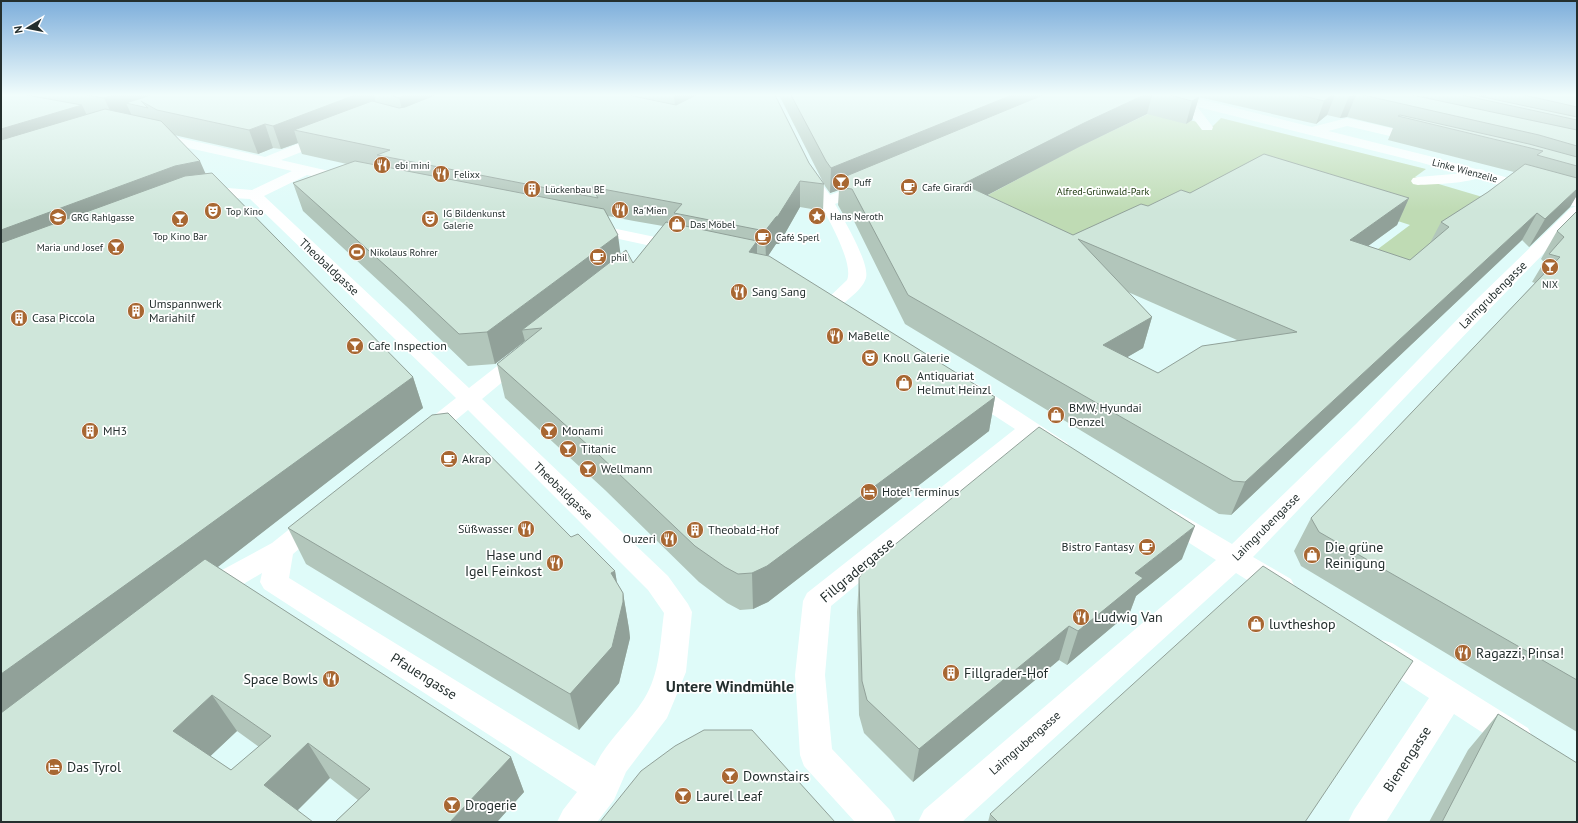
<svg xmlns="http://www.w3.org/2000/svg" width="1578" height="823" viewBox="0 0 1578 823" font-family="'PT Sans',sans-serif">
<rect width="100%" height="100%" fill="#dffbf9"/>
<path fill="#bfdbb4" d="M1154 111 1213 126 1221 118 1426 169 1415 177 1496 201 1403 280 1358 264 1410 225 1251 173 1064 265 960 210 1074 149Z"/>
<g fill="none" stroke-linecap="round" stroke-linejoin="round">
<path fill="#fff" fill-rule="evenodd" d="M1190 97 1194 98 1199 109 1213 127 1212 130H1202L1187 110 1184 101 1186 98Z
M1347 118 1425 136 1427 139 1425 142 1420 143 1347 126 1313 135 1308 134 1306 131 1308 128Z
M153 132 265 157 322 134H332L334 137 332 140 281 160 355 177 357 180 355 183 350 184 307 175 264 196 469 388 515 352 522 350 529 352 532 356 529 360 482 399 668 576 688 604 692 612 686 672 667 718 626 772 614 800 597 822H557L563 810 577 792 264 589 260 582 262 573 216 600 206 603 196 600 192 592 196 584 272 543 307 515 316 512 325 515 329 521 325 527 293 554 289 578 595 766C607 740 629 723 644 699 660 674 660 642 664 613L648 590 468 410 434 438 426 440 418 438 415 433 418 428 456 398 250 199 216 197 202 199 197 197 194 194 197 191 216 187 252 190 292 171 148 139 146 136 148 133Z
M1479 169 1484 170 1486 173C1478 184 1432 184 1418 185L1413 184 1411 181 1413 178 1418 177 1465 173Z
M867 181 872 182 874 185 872 188 835 204C843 218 870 263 866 278 864 285 857 292 851 297 843 304 837 309 826 306L824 302 847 280C855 262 822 207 812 190L814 187 819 186 824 187 830 195Z
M1577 206V220C1467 330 1361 445 1253 557L1291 579 1295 587 1291 595 1281 598 1271 595 1236 573 962 822H918L924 810 1216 560 1158 523 1154 517 1158 511 1167 508 1176 511 1232 544 1356 424 1477 299 1571 208Z
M588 223 679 242 685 243 687 247 685 251 679 252 582 231 580 228 582 225Z
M969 383 977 384 1067 443 1071 448 1067 453C1052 457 1043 448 1031 440L831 606 825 675 832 749 890 810 896 822H855L804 766 800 755 795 675 803 601 807 593 1015 429 961 394 958 389 961 384Z
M1382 640 1392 643 1528 728 1533 738 1528 748 1517 753 1506 748 1454 714 1386 822H1348L1354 810 1429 698 1372 661 1367 652 1372 643Z"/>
<path fill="#fff" fill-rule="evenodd" d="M1160 95H1183L1429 156 1577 197V207L1419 162 1162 98Z"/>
</g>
<path fill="#b2c6bb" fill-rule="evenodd" d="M1 95H1577V195L1570 207 1529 247 1522 240 1231 515 1219 514 905 324 851 215 843 214 838 205 839 190 830 193 825 186 780 97 775 96 809 163 824 184 823 211 800 207 779 244H776L768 256 995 397 989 431 768 602 753 609 740 610 727 603 699 582 605 490 505 398 497 364 525 342V341L495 364 468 366 406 306 303 211 293 183 347 164 302 154 298 143 281 149 273 148 258 154 174 135 206 174 413 377 423 408 217 567 511 757 524 792 497 822H335L358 800 330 778 1 822ZM1199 97 1316 124 1327 115 1340 118 1347 117 1393 128 1388 140 1514 172 1488 192 1441 222 1430 243 1410 260 1368 246 1397 225 1409 198 1190 193 1148 206 1073 235 987 195 1079 147 1147 114 1186 124 1192 120ZM608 216 634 221 663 226 633 263 620 254ZM1128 292 1237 340 1158 373 1127 357 1143 348 1152 317ZM237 731 259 747 231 770 210 756Z
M1577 211V732L1301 566 1294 551 1311 518 1535 283 1532 282 1544 262 1541 259 1557 231Z
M288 528 571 537 615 571 617 583 623 593 629 629 630 638 619 683 579 730 306 564Z
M1182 559 1136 596 1130 612 1067 665 1059 660 913 782 864 733 859 715 857 612 859 578Z
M1498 714 1577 822H1429L1468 750Z
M990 814 1305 822H988Z"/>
<path fill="#91a199" d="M113 95H195L126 103 132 116 115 121 104 98Z
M355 95H374L378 113 294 130 298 143 281 149 273 126Z
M404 95H464L405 120 399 98Z
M674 95H713L676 117Z
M1012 95H1062L839 179V190L830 193 831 168Z
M1144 95H1152L1147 114 1079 147 959 210 963 184 1084 123Z
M1332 95H1335L1327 115 1316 124 1324 101Z
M1356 95 1347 117 1340 118 1349 96Z
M1462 95H1486L1485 98Z
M1199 97 1192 120 1186 124 1192 101Z
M82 105 93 128 1 157V129Z
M265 124 273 148 258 154 249 130Z
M200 161 211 186 1 264V230L175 166Z
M800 181V207L779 244H776L766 259 765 231Z
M1577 189V195L1570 207 1529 247 1545 219Z
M1409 198 1397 225 1338 268 1350 240Z
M1537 213 1522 240 1231 515 1245 482Z
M618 235 622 265 522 330 525 341 495 364 487 332Z
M757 241V271L749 252Z
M1152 317 1143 348 1095 376 1103 345Z
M413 377 423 408 205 577 1 715V674Z
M995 397 989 431 768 602 753 609 752 573Z
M1195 526 1182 559 1136 596 1130 612 1067 665 1078 631 1135 573Z
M615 571 621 607 611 573Z
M623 593 629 629 630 638 619 683 579 730 570 694Z
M1069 626 1059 660 913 782 919 749Z
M212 695 237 731 200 766 173 731Z
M308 743 330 778 288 820 264 785Z
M511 757 524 792 497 822H450Z"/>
<path fill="#cfe6da" stroke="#91a199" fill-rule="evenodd" d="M1 95H26L82 105 1 129Z
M87 95H113L104 98Z
M151 95H355L273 126 265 124 249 130 157 110 141 101 148 108 126 103Z
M391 95H404L399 98Z
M435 95H628L676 105 696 95H775L809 163 824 184 800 181 778 216 776 217 765 231 674 213 682 204 592 187 598 198 377 155 390 150 294 130 372 101 399 108 405 107Z
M791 95H1012L831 168 826 161Z
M1043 95H1144L1084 123 963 184 1073 235 1141 204 1148 206 1181 190 1190 193 1264 154 1409 198 1350 240 1410 260 1449 227 1441 222 1488 192 1525 164 1577 178V189L1545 219 1537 213 1245 482 1233 481 908 295 852 189 844 188 839 179ZM1078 239 1297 332 1202 346 1158 373 1103 345 1152 317Z
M1170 95H1198L1199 97 1192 101Z
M1299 95H1332L1324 101Z
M1363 95H1412L1577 130V146L1539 135Z
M1462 95H1474L1577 117V120Z
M1524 95H1577V107Z
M105 109 161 121 200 161 175 166 1 230V140Z
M1400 115 1529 144 1577 157V166L1537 155 1543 151 1398 116Z
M355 161 604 209 618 235 487 332 459 334 396 275 293 183Z
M212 173 413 377 184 543 1 674V243L185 176Z
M1577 211V680L1319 532 1311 518 1560 257 1549 254 1564 237 1557 231Z
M666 222 757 241 749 252 769 256 995 397 767 566 752 573 738 574 725 567 695 546 599 455 497 364 542 328 522 330 626 250 633 263Z
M448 413 571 537 578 534 615 571 611 573 623 593V602L612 647 570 694 288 528 432 415Z
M1039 427 1195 526 1135 573 1143 578 1078 631 1069 626 919 749 867 700 862 681 859 578 865 569Z
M205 559 511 757 450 822H335L370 789 308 743 264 785 313 822H1V713ZM212 695 271 736 231 770 173 731Z
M1263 566 1413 661 1305 822H998L990 814Z
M1498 714 1577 763V822H1442Z
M704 730H752L835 822H600L641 771 675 746Z"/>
<linearGradient id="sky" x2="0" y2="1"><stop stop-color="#7daedb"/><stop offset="0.45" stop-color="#f1fdfc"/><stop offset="1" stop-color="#f1fdfc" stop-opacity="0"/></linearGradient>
<rect width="1578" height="211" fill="url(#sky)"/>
<defs>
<symbol id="restaurant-disc" viewBox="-11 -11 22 22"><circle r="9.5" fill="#a86732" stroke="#fff"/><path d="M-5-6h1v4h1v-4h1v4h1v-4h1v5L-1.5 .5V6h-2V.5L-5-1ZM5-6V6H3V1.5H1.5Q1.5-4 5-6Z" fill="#fff"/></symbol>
<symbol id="bar-disc" viewBox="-11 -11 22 22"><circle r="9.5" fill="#a86732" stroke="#fff"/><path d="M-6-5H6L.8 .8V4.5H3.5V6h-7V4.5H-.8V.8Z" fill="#fff"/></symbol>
<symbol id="cafe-disc" viewBox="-11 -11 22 22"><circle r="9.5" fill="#a86732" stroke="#fff"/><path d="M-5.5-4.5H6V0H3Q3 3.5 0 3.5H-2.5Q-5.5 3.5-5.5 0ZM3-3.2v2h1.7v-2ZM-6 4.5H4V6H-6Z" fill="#fff"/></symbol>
<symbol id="building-disc" viewBox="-11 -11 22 22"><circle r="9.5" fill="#a86732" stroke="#fff"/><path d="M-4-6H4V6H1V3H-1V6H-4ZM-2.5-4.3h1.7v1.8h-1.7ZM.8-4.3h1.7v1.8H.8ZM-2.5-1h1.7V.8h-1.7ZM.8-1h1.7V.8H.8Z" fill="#fff"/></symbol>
<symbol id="theatre-disc" viewBox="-11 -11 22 22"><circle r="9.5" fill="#a86732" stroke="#fff"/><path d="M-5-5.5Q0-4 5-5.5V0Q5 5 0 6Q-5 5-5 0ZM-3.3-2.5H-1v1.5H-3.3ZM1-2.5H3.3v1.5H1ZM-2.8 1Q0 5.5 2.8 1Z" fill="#fff"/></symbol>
<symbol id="sight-disc" viewBox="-11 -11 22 22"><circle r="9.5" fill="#a86732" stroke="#fff"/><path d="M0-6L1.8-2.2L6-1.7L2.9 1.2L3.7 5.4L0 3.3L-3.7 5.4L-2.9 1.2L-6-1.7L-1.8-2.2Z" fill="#fff"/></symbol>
<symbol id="school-disc" viewBox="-11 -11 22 22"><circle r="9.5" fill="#a86732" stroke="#fff"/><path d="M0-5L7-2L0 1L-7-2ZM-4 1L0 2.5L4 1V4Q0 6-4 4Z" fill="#fff"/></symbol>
<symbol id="shop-disc" viewBox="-11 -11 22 22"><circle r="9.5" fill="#a86732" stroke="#fff"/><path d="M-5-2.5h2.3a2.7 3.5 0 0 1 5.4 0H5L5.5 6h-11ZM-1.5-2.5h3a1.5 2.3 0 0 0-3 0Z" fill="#fff"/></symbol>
<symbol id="stadium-disc" viewBox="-11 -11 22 22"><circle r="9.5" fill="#a86732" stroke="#fff"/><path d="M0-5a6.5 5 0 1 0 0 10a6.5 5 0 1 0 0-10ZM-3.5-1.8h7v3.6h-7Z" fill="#fff"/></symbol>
<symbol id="hotel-disc" viewBox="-11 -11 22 22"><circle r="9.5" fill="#a86732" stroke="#fff"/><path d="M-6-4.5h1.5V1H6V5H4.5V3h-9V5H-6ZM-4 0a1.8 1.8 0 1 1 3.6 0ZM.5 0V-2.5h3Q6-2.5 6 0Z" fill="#fff"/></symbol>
</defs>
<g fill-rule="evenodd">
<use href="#restaurant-disc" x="372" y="155" width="20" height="20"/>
<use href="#restaurant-disc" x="431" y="164" width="20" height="20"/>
<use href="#bar-disc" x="831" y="172" width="20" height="20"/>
<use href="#cafe-disc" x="899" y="177" width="20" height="20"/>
<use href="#building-disc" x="522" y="179" width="20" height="20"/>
<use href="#restaurant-disc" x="610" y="200" width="20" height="20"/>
<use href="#theatre-disc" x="203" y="201" width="20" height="20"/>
<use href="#sight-disc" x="807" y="206" width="20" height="20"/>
<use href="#school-disc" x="48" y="207" width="20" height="20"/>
<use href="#bar-disc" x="170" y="209" width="20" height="20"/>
<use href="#theatre-disc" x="420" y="209" width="20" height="20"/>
<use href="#shop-disc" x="667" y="214" width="20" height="20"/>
<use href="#cafe-disc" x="753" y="227" width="20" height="20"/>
<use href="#bar-disc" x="106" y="237" width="20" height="20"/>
<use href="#stadium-disc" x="347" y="242" width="20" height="20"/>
<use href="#cafe-disc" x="588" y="247" width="20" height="20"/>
<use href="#bar-disc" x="1540" y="257" width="20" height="20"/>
<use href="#restaurant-disc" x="729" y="282" width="20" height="20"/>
<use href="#building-disc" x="126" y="301" width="20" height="20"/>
<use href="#building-disc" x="9" y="308" width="20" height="20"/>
<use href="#restaurant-disc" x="825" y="326" width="20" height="20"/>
<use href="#bar-disc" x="345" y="336" width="20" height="20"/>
<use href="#theatre-disc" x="860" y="348" width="20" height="20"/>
<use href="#shop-disc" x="894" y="373" width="20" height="20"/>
<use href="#shop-disc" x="1046" y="405" width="20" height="20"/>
<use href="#building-disc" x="80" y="421" width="20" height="20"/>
<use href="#bar-disc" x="539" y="421" width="20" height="20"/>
<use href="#bar-disc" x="558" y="439" width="20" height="20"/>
<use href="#cafe-disc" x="439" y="449" width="20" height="20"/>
<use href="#bar-disc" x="578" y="459" width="20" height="20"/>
<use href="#hotel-disc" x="859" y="482" width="20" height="20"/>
<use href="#restaurant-disc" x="516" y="519" width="20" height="20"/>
<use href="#building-disc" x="685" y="520" width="20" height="20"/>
<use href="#restaurant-disc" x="659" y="529" width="20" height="20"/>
<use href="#cafe-disc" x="1137" y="537" width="20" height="20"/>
<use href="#shop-disc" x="1302" y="545" width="20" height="20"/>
<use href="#restaurant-disc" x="545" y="553" width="20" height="20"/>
<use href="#restaurant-disc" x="1071" y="607" width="20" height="20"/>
<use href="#shop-disc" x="1246" y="614" width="20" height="20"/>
<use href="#restaurant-disc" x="1453" y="643" width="20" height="20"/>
<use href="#building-disc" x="941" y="663" width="20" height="20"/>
<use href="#restaurant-disc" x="321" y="669" width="20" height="20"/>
<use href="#hotel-disc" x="44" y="757" width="20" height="20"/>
<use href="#bar-disc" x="720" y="766" width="20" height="20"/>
<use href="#bar-disc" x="673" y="786" width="20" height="20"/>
<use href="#bar-disc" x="442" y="795" width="20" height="20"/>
</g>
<g text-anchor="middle" stroke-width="3.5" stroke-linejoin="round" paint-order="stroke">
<g font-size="10" fill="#242f2e" stroke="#fff" text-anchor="start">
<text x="395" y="169">ebi mini</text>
<text x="454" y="178">Felixx</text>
<text x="854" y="186">Puff</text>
<text x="922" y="191">Cafe Girardi</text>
<text x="545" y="193">Lückenbau BE</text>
<text x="633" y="214">Ra'Mien</text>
<text x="226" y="215">Top Kino</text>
<text x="443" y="217">IG Bildenkunst<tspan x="443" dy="12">Galerie</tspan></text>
<text x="830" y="220">Hans Neroth</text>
<text x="71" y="221">GRG Rahlgasse</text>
<text x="690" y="228">Das Möbel</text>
<text x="180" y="240" text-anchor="middle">Top Kino Bar</text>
<text x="776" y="241">Café Sperl</text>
<text x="103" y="251" text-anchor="end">Maria und Josef</text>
<text x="370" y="256">Nikolaus Rohrer</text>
<text x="611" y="261">phil</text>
<text x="1550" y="288" text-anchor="middle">NIX</text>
</g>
<g font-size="10" fill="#242f2e" stroke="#fff">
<text transform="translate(1465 170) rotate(15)" y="4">Linke Wienzeile</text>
</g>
<g font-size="10" fill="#173307" stroke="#fff">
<text x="1103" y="195">Alfred-Grünwald-Park</text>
</g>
<g font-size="12" fill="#242f2e" stroke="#fff">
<text transform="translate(329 267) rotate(43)" y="4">Theobaldgasse</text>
<text transform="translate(1493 295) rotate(-45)" y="4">Laimgrubengasse</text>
<text transform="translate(563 491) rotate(44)" y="4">Theobaldgasse</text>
<text transform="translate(1266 527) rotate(-45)" y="4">Laimgrubengasse</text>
<text transform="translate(1025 743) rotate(-41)" y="4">Laimgrubengasse</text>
</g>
<g font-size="12" fill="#242f2e" stroke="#fff" text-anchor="start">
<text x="752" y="296">Sang Sang</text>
<text x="149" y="308">Umspannwerk<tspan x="149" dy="14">Mariahilf</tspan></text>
<text x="32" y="322">Casa Piccola</text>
<text x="848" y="340">MaBelle</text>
<text x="368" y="350">Cafe Inspection</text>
<text x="883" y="362">Knoll Galerie</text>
<text x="917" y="380">Antiquariat<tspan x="917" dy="14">Helmut Heinzl</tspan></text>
<text x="1069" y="412">BMW, Hyundai<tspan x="1069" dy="14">Denzel</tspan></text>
<text x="103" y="435">MH3</text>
<text x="562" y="435">Monami</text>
<text x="581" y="453">Titanic</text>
<text x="462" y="463">Akrap</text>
<text x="601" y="473">Wellmann</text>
<text x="882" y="496">Hotel Terminus</text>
<text x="513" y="533" text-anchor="end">Süßwasser</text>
<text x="708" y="534">Theobald-Hof</text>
<text x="656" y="543" text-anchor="end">Ouzeri</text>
<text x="1134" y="551" text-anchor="end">Bistro Fantasy</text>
</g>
<g font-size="14" fill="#242f2e" stroke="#fff" text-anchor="start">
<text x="1325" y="552">Die grüne<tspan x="1325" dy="16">Reinigung</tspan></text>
<text x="542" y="560" text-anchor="end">Hase und<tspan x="542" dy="16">Igel Feinkost</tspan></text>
<text x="1094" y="622">Ludwig Van</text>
<text x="1269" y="629">luvtheshop</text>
<text x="1476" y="658">Ragazzi, Pinsa!</text>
<text x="964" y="678">Fillgrader-Hof</text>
<text x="318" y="684" text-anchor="end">Space Bowls</text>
<text x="67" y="772">Das Tyrol</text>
<text x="743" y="781">Downstairs</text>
<text x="696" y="801">Laurel Leaf</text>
<text x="465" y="810">Drogerie</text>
</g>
<g font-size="14" fill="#242f2e" stroke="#fff">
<text transform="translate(857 570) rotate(-40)" y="5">Fillgradergasse</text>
<text transform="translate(424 676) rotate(32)" y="5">Pfauengasse</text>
<text transform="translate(1407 759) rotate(-57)" y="5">Bienengasse</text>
</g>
<g font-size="16" font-weight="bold" fill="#242f2e" stroke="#fff">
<text x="730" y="692">Untere Windmühle</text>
</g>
</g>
<rect width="1578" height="823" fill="none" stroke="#242f2e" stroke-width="4"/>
<g transform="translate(28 28) rotate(260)" stroke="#ffffff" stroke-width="3" paint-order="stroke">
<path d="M0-3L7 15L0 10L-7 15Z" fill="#242f2e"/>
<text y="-6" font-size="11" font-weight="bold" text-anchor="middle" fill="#242f2e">N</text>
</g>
</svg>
